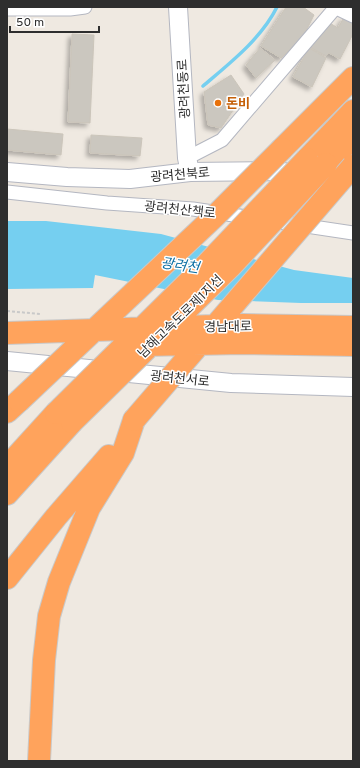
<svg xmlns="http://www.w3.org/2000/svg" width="360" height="768" viewBox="0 0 360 768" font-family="Overpass,'Noto Sans KR',sans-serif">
<defs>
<filter id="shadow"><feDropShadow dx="-3.5" dy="3.5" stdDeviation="2" flood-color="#0004"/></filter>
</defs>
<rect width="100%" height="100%" fill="#efe9e1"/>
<path fill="#75cff0" d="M7 221H46L161 234 294 270 353 278V303H301L218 300 95 275 93 288 7 289Z"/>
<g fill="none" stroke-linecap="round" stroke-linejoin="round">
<path stroke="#75cff0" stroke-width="3.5" d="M203 86C230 63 261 39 277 7"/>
</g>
<path fill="#cbc7bf" stroke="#cbc5ba" filter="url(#shadow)" d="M286 7H303L314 15 304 35 281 58 261 46Z
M344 17 353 22V34L340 59 329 53 326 56 310 47 315 37 319 39 328 22 338 28Z
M72 34 94 35 90 123 68 122Z
M260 48 275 60 256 78 246 65Z
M309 48 326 58 312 87 293 77Z
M231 75 244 94 221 128 208 125 204 92Z
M7 129 63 134 61 155 7 150Z
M91 135 142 138 140 156 90 153Z"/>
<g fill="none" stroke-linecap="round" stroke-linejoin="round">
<defs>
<path id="street" d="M334 7 353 16
M7 9H70L85 7
M187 158 222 140 336 7
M7 192 107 203 193 209 353 233"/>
<path id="secondary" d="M178 7 187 158 190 172
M7 172 67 177 130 179 190 172 271 171 303 174
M7 361 231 383 353 387"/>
<path id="highway" d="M282 149 353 78
M307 159 353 111
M326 164 353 138
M7 412 19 401
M7 467 56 413
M7 494 72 422
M7 578 56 517 109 456
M39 761 44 660 49 616 59 582 89 508 123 453 134 420"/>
</defs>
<use href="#street" stroke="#b4b7c1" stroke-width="15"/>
<use href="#secondary" stroke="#b4b7c1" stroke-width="20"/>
<use href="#highway" stroke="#c9c9c9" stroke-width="24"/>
<path stroke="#c9c9c9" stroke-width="2" stroke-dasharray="3 2" stroke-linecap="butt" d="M7 311 40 314"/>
<use href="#street" stroke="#fff" stroke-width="13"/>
<use href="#secondary" stroke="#fff" stroke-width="18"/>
<use href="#highway" stroke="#ffa35c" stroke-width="22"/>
<defs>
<path id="highway-bridge" d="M7 333 243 325 353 327
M144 345 243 343 353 345
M19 401 215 216 282 149
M56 413 207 264 307 159
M134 420 353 166
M72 422 230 267 326 164"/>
</defs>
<use href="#highway-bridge" stroke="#c9c9c9" stroke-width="24" stroke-linecap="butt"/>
<use href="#highway-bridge" stroke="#ffa35c" stroke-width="22"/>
</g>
<circle fill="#e8710a" stroke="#fff" stroke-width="1.5" cx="218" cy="103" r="4"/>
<g text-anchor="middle" stroke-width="3" stroke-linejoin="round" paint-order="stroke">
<g font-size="13" fill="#2e2e2e" stroke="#fff">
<text transform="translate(183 89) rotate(-93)" y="5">광려천동로</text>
<text transform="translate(180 174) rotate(-5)" y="5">광려천북로</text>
<text transform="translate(180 209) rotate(6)" y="5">광려천산책로</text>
<text transform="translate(180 316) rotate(-44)" y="5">남해고속도로제1지선</text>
<text transform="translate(228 326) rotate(-1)" y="5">경남대로</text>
<text transform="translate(180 378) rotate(6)" y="5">광려천서로</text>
</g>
<g font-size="13" font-weight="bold" fill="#c56008" stroke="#fff" text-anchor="start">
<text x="226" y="108">돈비</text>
</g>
<g font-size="14" font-style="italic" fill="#0d6fa3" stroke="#fff">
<text transform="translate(180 265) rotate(8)" y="5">광려천</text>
</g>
</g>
<rect width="360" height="768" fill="none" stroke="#2e2e2e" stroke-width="16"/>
<path d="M10 26v6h89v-6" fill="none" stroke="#2e2e2e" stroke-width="2"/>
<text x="16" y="26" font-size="12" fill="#2e2e2e" stroke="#ffffff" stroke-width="3" paint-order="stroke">50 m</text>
</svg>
